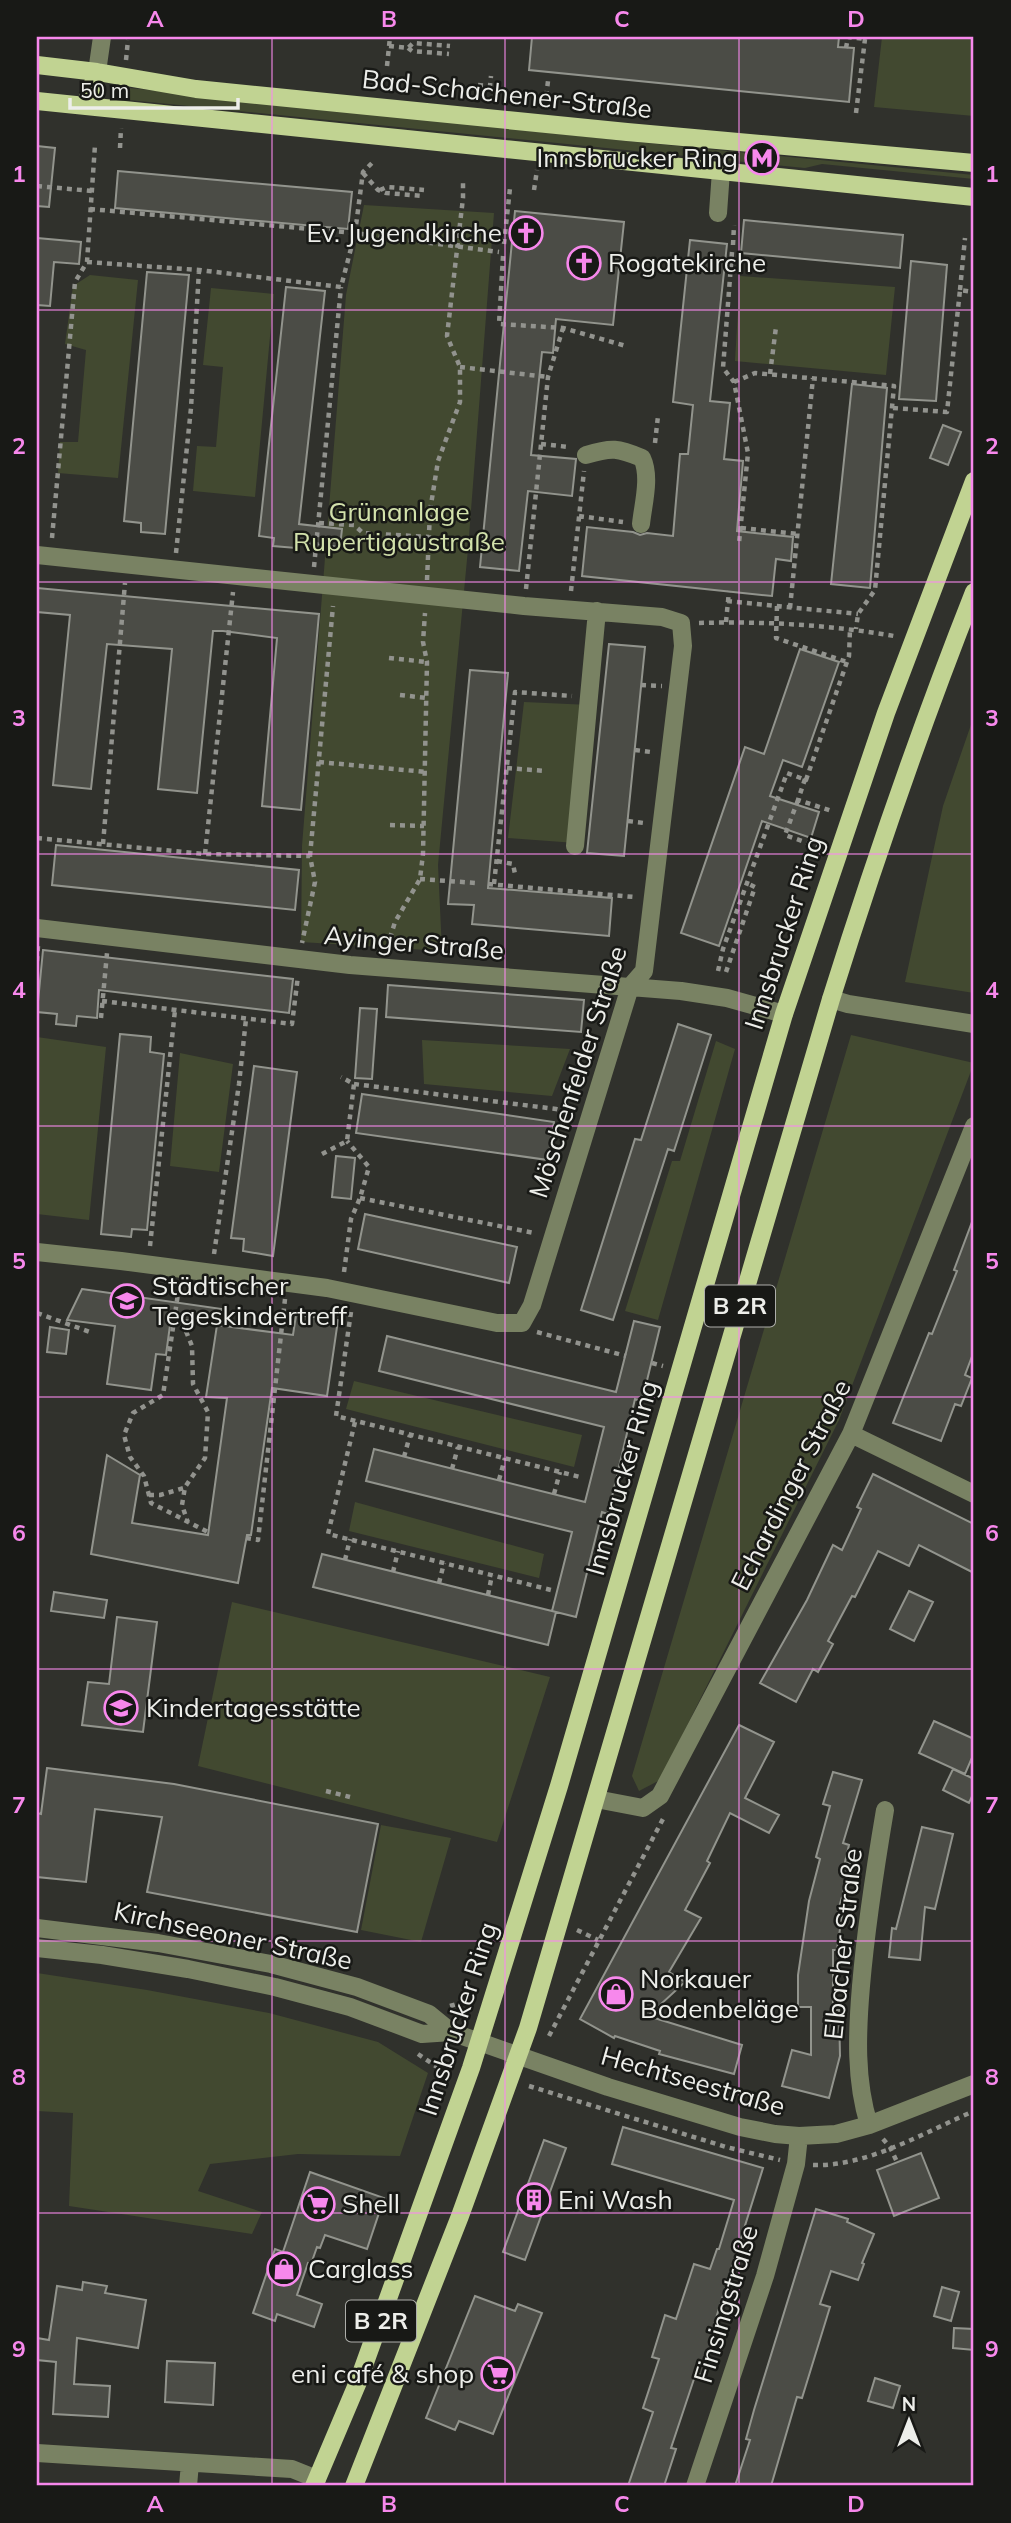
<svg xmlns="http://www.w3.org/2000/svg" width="1011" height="2523" viewBox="0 0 1011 2523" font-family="Mulish,sans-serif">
<rect width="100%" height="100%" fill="#30312c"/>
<path fill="#424930" d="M882 37H974V116L874 107Z
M130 88 626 141 974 175V179L822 164 805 168 129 100Z
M364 205 494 213 468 549 438 865 442 951 301 942 302 846 346 295Z
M90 275 138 280 118 478 58 473 60 442H78L86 350 65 344 73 286Z
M740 276 895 287 886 375 735 361Z
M211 288 274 294 255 497 193 491 197 446 216 447 223 367 203 365Z
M524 702 590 705 576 843 508 838Z
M974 716V993L905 982 943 806Z
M851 1035 974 1063 839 1420 660 1780 639 1791 632 1776Z
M37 1037 106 1047 89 1220 37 1214Z
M422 1040 570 1049 552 1096 424 1084Z
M716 1041 735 1049 658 1320 625 1311 672 1161H680Z
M180 1053 233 1064 219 1172 170 1166Z
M354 1381 582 1435 574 1467 346 1409Z
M355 1502 544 1554 539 1578 349 1531Z
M232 1602 550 1677 497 1842 198 1766Z
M381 1825 451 1838 421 1942 361 1930Z
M37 1973 147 1990 269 2013 378 2042 428 2073 400 2156 298 2154 210 2164 198 2191 262 2212 252 2234 69 2206 73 2113 37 2111Z"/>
<path fill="#4b4c46" stroke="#92948d" stroke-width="2" d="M532 37H839L838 47 854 48 849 102 529 70Z
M37 146 55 148 49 207 37 206Z
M118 171 352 192 348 229 115 208Z
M515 211 624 222 613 325 556 319 553 353 542 352 531 455 576 459 572 496 528 491 519 571 480 567Z
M744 220 903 235 900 268 741 253Z
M37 238 81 242 79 264 54 262 50 306 37 305Z
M690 240 727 244 710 401 730 403 724 459 743 461 737 531 793 537 791 561 776 559 772 596 582 576 587 527 633 532 640 535 647 533 673 536 680 454H688L693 405 673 402Z
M911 261 947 265 936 401 899 399Z
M147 272 189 275 165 534 141 532V523L124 521Z
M286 287 325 291 299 524 342 529 340 547 297 542 296 548 273 546 274 538 259 536Z
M852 384 887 388 870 588 831 584Z
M943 425 961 432 948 465 930 458Z
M37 588 319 614 301 810 262 806 277 638 223 631H213L197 793 158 789 172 649 107 644 91 789 53 785 70 615 37 612Z
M609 644 645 647 624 856 587 853Z
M800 649 839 662 802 767 783 760 770 796 819 812 811 838 762 821 719 946 681 933 745 747 764 754Z
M470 670 508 673 488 888 612 898 609 936 472 924 474 905 448 904Z
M56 845 299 870 295 910 52 885Z
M43 950 293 979 289 1013 99 990 97 1018 77 1016 76 1026 56 1024 57 1014 37 1012Z
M388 985 584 1000 581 1032 386 1017Z
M360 1008 377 1009 372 1079 355 1078Z
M678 1024 711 1035 674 1151 668 1149 613 1320 581 1310 635 1139 641 1140Z
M120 1034 151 1037 150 1052 164 1054 147 1230 132 1229 131 1237 101 1234Z
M254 1066 297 1072 273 1256 243 1251 244 1239 231 1238Z
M362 1094 554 1122 548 1160 356 1133Z
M336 1156 355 1158 351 1199 332 1197Z
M365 1214 517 1247 509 1283 358 1249Z
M972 1222H974V1351L965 1375 972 1378 961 1406 955 1404 941 1441 893 1423 929 1333 932 1334 957 1271 954 1270Z
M82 1289 222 1309 219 1325 171 1318 166 1355 156 1354 151 1390 107 1384 115 1326 67 1320Z
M296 1315 338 1320 327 1396 272 1388 251 1535H247L238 1583 91 1554 107 1455 140 1475 132 1523 208 1535 227 1398 206 1397 217 1325 293 1335Z
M634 1321 660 1327 642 1401 635 1399 608 1514 602 1512 576 1617 552 1611 572 1532 366 1481 374 1449 585 1502 604 1427 379 1371 387 1336 616 1392Z
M50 1327 69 1330 66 1354 47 1352Z
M873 1474 974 1524V1573L919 1545 909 1566 878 1551 855 1597 852 1596 828 1641 833 1644 818 1672 813 1669 796 1702 760 1683 807 1600 833 1545 842 1550 861 1509 857 1507Z
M322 1554 556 1612 548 1645 313 1587Z
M909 1591 933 1602 914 1641 890 1629Z
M54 1592 107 1600 104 1618 51 1611Z
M117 1617 157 1622 143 1732 82 1725 88 1682 109 1684Z
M934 1721 974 1739V1753L965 1774 919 1753Z
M739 1725 774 1742 745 1798 779 1815 769 1833 730 1813 707 1861 710 1863 685 1910 701 1918 669 1972 685 1982 648 2016 742 2045 734 2074 659 2054 660 2051 615 2036 614 2038 580 2019Z
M47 1768 174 1784 378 1824 357 1932 147 1892 162 1817 95 1809 86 1882 37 1877V1813L41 1814Z
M953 1769 974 1779V1792L969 1803 943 1790Z
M833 1772 862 1780 843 1843 849 1845 845 1862 851 1864 837 1915H842L837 1950H833V2010H839L840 2056 829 2098 782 2086 792 2050 811 2055V2007H798V1975L809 1901 820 1859 816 1857 830 1806 823 1804Z
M922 1827 953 1834 935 1909 925 1907 920 1960 889 1957 892 1928 896 1929Z
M623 2127 763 2168 712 2331 715 2332 704 2376 696 2373 671 2448 676 2449 664 2486H628L653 2412 643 2408 659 2359 652 2357 665 2315 676 2319 694 2264 710 2269 717 2249H719L734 2200 612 2164Z
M544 2140 566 2148 525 2260 503 2252Z
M921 2153 939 2198 894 2216 877 2170Z
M310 2172 384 2198 367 2249 325 2235 320 2248 317 2247 311 2264 308 2263 297 2295 322 2304 314 2327 277 2314 275 2321 253 2313 275 2249 283 2252Z
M816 2209 848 2219 847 2222 874 2234 862 2263 864 2264 858 2280 831 2271 820 2304 830 2307 802 2398 797 2397 771 2486H735L750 2440 746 2439 754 2410Z
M83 2282 107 2286 105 2293 146 2300 138 2348 77 2338 74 2384 110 2386 108 2417 53 2414 56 2362 37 2360V2338L49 2340 57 2286 82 2290Z
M942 2287 959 2292 951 2321 934 2316Z
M475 2296 515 2311 518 2304 542 2313 493 2434 459 2421 455 2430 426 2418Z
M954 2328 974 2329V2350L953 2348Z
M167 2361 215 2363 213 2405 165 2402Z
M875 2378 900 2386 893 2408 868 2401Z"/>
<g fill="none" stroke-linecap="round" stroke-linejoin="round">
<path stroke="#92938e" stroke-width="4.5" stroke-dasharray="5 5" stroke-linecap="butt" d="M389 46 408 48 413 43 450 46
M408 48 412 51 449 54
M846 48 848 37 865 39
M126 60 128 40
M387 66 390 37
M478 85 490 86 491 76
M545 106 548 81
M856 113 865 39 867 37
M120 148 121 128
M363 173 378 190 386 193 423 196
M37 186 92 191
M380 190 387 187 424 190
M534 190 537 170
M90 209 355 233 499 252
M504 244 510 188
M733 245 734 225
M732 252 723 368 734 382 748 453 739 543
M503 256 499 324 563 328 626 346
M87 262 199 270 341 287 355 233 363 172 372 163
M960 290 965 238
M460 367 548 377
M770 374 776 327
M734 382 755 373 894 386 875 590 858 614 856 629
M893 408 947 412 960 290 974 292
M655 443 658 416
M541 444 569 447
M579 516 623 522
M319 523 354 525 363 533 429 537
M741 528 797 534
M52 538 75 282 87 262 95 145
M176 553 191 408 199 270
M314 567 341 287
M427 580 430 511 438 461 460 402V367L447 336 463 198V183
M526 589 548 377 563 328
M571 591 584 471
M727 601 858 614
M777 606 776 638 847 662
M790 608 813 378
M726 622 729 591
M699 623C764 621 831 625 894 636
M389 658 427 662
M641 685 662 686
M400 695 427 698
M635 750 651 752
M319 762 426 772
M507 768 545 771
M805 779 798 800 832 811
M798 800 785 835 819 847
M628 821 644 823
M390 825 424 826
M37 838 205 854 310 856 315 882 302 943
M103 844 125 583
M205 854 233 592
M310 856 333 606
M497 861 513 864 515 874
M420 879 476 883
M488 884 634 897
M494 884 515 692 572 696
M390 938 395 922 420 879 423 854 427 662 423 642 425 613
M37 961 38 946
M718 971 723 949 787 773 806 780 849 656 850 629
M726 972 755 887 747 883
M102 1001 292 1024 298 976
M101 1018 107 953
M354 1084 556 1109 571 1113
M322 1154 347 1141 354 1084 341 1077
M360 1198 534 1233
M150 1246 175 1010
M214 1254 239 1084 246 1019
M344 1272 351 1219 360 1198 369 1167 347 1141
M179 1287 163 1395 133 1413 124 1435 130 1457 144 1476 151 1503 208 1532
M351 1312 336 1416 580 1477
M37 1313 90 1332
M175 1315 183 1324 192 1346 193 1384 208 1412 205 1458 185 1487 182 1505 188 1523
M537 1332 626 1356
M652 1363 663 1366
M355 1422 328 1534 551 1590
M404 1457 410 1435
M452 1469 458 1447
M499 1480 505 1458
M554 1494 560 1472
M149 1495H160L184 1488
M246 1538 258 1540 285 1299
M345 1560 350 1539
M393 1572 398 1551
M439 1583 444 1563
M488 1595 492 1575
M326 1791 350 1797
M577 1930 598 1940
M450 2006 463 2002
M549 2036 664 1817
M418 2054 437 2067
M529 2086 726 2147 780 2160
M883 2139 890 2147 897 2162
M813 2165C867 2167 925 2132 974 2111"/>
<path stroke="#798263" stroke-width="18" d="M97 72 102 37
M718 213 721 171
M586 455C612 447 618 448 642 458 651 477 643 504 641 524
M37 555 524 606 662 617 681 623 683 646 644 971 630 987 532 1305 522 1323H497L327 1288 121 1261 37 1252
M575 846 597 611
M37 928 350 965 681 991 727 998 784 1014
M831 999 848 1004 974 1024
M851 1434 974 1494
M596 1799 643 1808 660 1796 851 1434 974 1126
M37 1928 158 1943 271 1964 357 1987 429 2014 451 2032
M37 1948 102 1955 188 1969 275 1987 350 2007 422 2034 451 2032 608 2087 740 2127 775 2134 799 2136 836 2134 869 2125 974 2084
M869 2125C855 2080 857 2033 861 1986 866 1927 875 1869 885 1810
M37 2453 292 2469 317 2479
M188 2486 190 2463
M695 2486 765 2276 796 2164 799 2136"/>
<path stroke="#c1d392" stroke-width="18" d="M37 65 97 72 196 89 627 132 974 163
M37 101 974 197
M85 106 97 72
M314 2486 358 2382 471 2068 559 1786 784 1014 886 713 974 481
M354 2486 460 2216 528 2028 831 999C874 862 921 726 974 592"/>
</g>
<path fill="none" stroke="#f788ec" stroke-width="2" stroke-opacity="0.55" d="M272 37V2486M505 37V2486M739 37V2486M37 310H974M37 582H974M37 854H974M37 1126H974M37 1397H974M37 1669H974M37 1941H974M37 2213H974"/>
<defs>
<symbol id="metro-ring" viewBox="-11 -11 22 22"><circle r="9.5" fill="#181916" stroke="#f788ec" stroke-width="1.5"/><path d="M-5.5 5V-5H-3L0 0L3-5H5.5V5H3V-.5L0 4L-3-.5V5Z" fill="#f788ec"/></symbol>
<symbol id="church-ring" viewBox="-11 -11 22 22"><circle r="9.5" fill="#181916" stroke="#f788ec" stroke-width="1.5"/><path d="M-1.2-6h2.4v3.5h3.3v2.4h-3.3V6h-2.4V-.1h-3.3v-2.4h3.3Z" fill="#f788ec"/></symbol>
<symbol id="school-ring" viewBox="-11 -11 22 22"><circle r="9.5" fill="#181916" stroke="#f788ec" stroke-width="1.5"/><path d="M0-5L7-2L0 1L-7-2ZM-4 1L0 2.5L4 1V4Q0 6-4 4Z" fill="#f788ec"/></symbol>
<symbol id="shop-ring" viewBox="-11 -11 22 22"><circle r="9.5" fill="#181916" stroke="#f788ec" stroke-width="1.5"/><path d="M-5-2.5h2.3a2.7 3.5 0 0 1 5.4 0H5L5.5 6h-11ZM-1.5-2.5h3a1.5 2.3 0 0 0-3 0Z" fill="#f788ec"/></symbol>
<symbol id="building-ring" viewBox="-11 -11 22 22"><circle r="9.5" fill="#181916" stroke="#f788ec" stroke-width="1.5"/><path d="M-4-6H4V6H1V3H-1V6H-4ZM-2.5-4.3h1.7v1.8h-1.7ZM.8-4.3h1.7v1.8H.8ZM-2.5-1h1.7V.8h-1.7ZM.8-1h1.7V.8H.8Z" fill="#f788ec"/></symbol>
<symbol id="supermarket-ring" viewBox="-11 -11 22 22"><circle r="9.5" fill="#181916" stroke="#f788ec" stroke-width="1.5"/><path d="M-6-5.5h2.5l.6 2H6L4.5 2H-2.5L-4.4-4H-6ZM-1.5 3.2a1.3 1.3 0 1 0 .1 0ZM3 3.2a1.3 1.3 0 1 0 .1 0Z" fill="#f788ec"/></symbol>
</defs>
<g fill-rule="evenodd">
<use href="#metro-ring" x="743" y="139" width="38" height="38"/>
<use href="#church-ring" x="507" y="214" width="38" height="38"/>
<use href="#church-ring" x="565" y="244" width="38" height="38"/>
<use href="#school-ring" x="108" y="1282" width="38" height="38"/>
<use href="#school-ring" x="102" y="1689" width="38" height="38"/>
<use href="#shop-ring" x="597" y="1975" width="38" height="38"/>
<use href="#building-ring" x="515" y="2181" width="38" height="38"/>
<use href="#supermarket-ring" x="299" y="2185" width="38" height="38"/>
<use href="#shop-ring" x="265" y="2250" width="38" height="38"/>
<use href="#supermarket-ring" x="479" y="2355" width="38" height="38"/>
</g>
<g text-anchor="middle" stroke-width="5" stroke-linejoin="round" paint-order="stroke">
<g fill="#181916" stroke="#adaeaa" stroke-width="2">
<rect x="705" y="1285.5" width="70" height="41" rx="5"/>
<rect x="346" y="2300.5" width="70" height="41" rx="5"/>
</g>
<g font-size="24" font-weight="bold" fill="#edeeea">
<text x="740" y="1314">B 2R</text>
<text x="381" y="2329">B 2R</text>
</g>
<g font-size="26" fill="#edeeea" stroke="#181916">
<text transform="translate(507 94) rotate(6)" y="9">Bad-Schachener-Straße</text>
<text transform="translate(784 933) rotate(-72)" y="9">Innsbrucker Ring</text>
<text transform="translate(414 943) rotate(5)" y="9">Ayinger Straße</text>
<text transform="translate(578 1072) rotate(-72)" y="9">Möschenfelder Straße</text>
<text transform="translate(622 1478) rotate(-74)" y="9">Innsbrucker Ring</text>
<text transform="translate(791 1485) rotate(-63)" y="9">Echardinger Straße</text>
<text transform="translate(233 1936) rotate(12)" y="9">Kirchseeoner Straße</text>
<text transform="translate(843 1944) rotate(-84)" y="9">Elbacher Straße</text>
<text transform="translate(458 2019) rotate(-72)" y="9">Innsbrucker Ring</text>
<text transform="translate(693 2081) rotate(16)" y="9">Hechtseestraße</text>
<text transform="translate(726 2304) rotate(-73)" y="9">Finsingstraße</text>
</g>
<g font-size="26" fill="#edeeea" stroke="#181916" text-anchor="start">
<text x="738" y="167" text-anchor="end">Innsbrucker Ring</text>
<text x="502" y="242" text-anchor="end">Ev. Jugendkirche</text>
<text x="608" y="272">Rogatekirche</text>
<text x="152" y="1295">Städtischer<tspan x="152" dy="30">Tegeskindertreff</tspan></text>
<text x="146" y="1717">Kindertagesstätte</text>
<text x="640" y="1988">Norkauer<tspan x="640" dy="30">Bodenbeläge</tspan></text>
<text x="558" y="2209">Eni Wash</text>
<text x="342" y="2213">Shell</text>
<text x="308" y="2278">Carglass</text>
<text x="474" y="2383" text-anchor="end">eni café &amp; shop</text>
</g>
<g font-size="26" fill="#d2e1ab" stroke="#181916">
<text x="399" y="521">Grünanlage<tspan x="399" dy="30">Rupertigaustraße</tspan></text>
</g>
</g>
<rect width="1011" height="2523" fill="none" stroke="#181916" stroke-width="77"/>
<g transform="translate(909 2421)" stroke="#181916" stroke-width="5" paint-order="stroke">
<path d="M0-5L12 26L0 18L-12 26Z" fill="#edeeea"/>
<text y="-10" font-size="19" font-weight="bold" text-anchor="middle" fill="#edeeea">N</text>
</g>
<path d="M70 98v10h168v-10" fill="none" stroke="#edeeea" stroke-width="3.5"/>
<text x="80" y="98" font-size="21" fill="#edeeea" stroke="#181916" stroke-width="5" paint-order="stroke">50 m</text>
<rect x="38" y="38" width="934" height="2446" fill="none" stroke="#f788ec" stroke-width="2.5"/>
<g font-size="23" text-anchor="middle" font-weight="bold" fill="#f788ec">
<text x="155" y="27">A</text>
<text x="389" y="27">B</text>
<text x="622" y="27">C</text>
<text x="856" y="27">D</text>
<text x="19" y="182">1</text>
<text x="992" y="182">1</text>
<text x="19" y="454">2</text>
<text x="992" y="454">2</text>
<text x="19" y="726">3</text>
<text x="992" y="726">3</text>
<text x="19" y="998">4</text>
<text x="992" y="998">4</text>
<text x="19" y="1269">5</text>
<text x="992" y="1269">5</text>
<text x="19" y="1541">6</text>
<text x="992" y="1541">6</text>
<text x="19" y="1813">7</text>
<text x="992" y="1813">7</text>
<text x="19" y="2085">8</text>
<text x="992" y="2085">8</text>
<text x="19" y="2357">9</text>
<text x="992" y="2357">9</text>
<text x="155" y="2512">A</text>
<text x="389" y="2512">B</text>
<text x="622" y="2512">C</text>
<text x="856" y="2512">D</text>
</g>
</svg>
